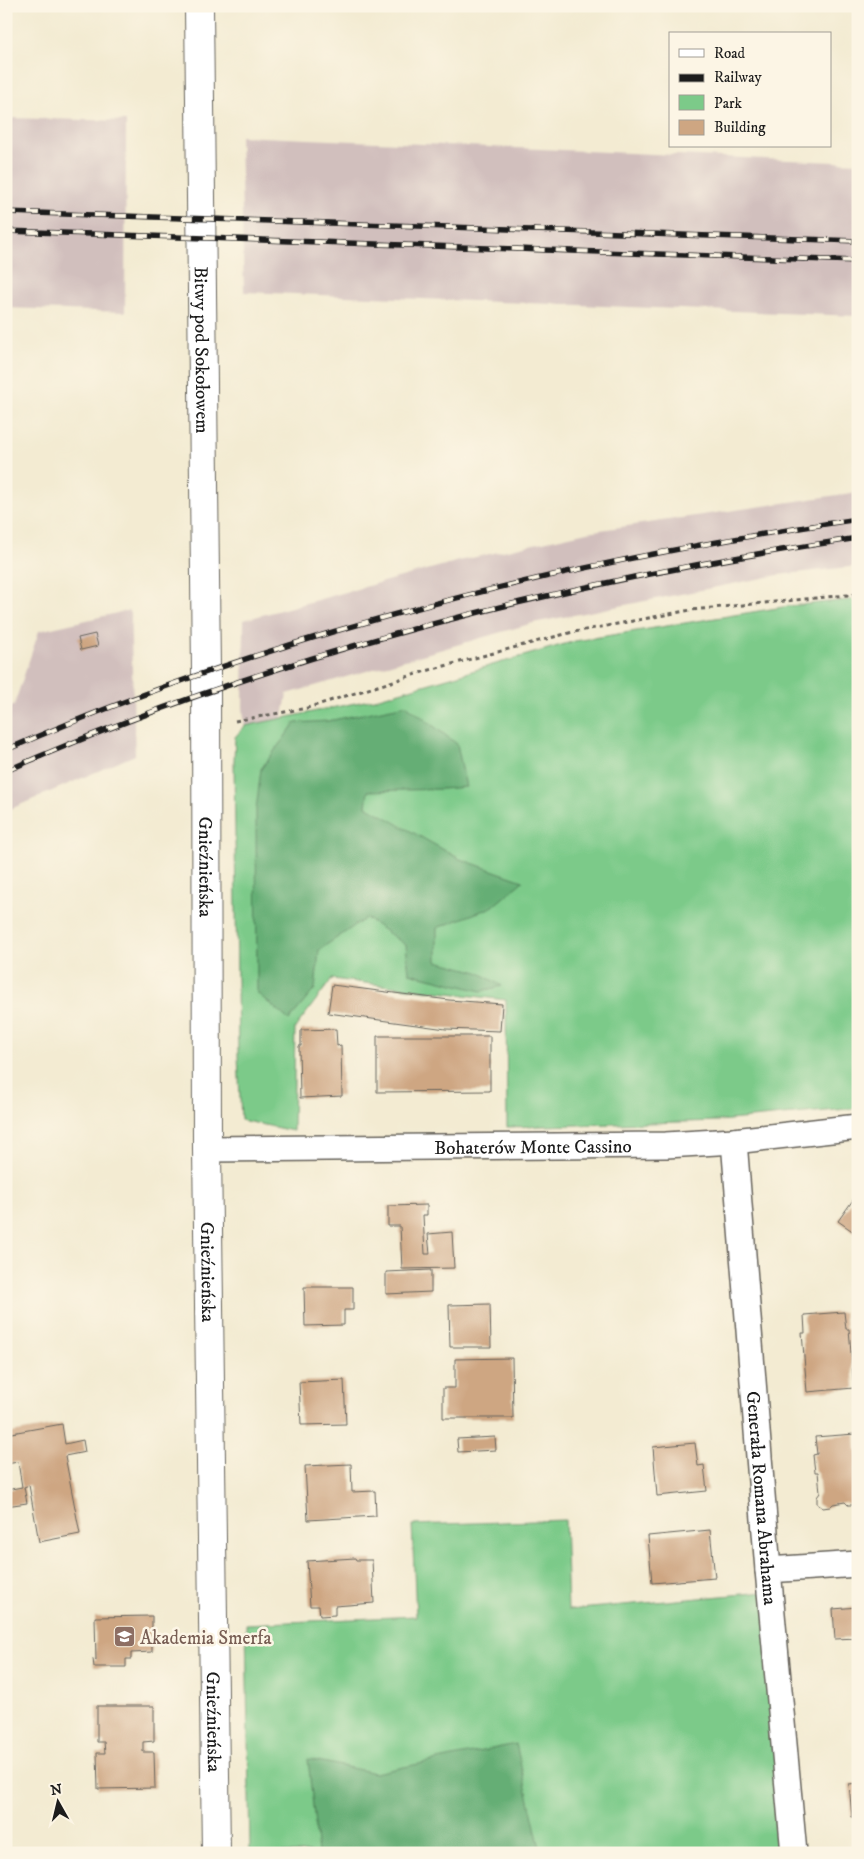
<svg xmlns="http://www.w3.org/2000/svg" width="864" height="1859" viewBox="0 0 864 1859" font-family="'IM FELL DW Pica',serif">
<rect width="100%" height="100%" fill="#fcf5e5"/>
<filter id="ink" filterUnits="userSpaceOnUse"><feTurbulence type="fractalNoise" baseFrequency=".02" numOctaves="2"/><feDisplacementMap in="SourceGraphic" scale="10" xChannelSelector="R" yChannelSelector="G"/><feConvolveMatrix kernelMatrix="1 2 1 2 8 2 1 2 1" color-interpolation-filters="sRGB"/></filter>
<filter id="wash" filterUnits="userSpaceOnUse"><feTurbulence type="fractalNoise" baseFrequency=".0096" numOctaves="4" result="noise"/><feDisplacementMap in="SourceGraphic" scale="20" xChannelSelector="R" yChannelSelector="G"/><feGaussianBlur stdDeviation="1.12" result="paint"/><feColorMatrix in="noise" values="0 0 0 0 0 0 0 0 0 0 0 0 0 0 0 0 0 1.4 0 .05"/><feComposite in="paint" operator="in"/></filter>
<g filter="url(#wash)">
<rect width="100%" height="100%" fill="#f3ebd2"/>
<path fill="#d1bfbd" d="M6 118 126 121 125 312 6 308Z
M240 136 858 163V316L244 292Z
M858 492V566L778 575 533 623 287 694 275 761 246 745 243 706 244 620 463 560 587 532Z
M130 610 135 755 6 811V709L14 705 39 631Z"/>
<path fill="#7cca89" stroke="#4c7352" d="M858 599V1108L719 1121 507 1127 506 1000 332 979 295 1028 293 1131 241 1120 238 1056 234 761 235 737 245 726 379 698 575 641 789 606Z
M565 1520 568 1610 765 1592 785 1853H250L246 1624 416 1616 412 1525Z"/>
<path fill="#65ae75" stroke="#406548" d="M406 705 457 744 466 787 442 789 368 791 366 806 460 859 523 881 492 907 437 928V961L478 972 502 986 481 991 409 973 406 945 366 918 319 950 315 989 289 1020 257 993 256 810 261 769 295 723 328 721Z
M516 1744 541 1853H318L308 1759 375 1773Z"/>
<g id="blocks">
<path fill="#cea682" d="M95 634 98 646 81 650 78 638Z
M332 985 449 1000 502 1004 500 1031 446 1029 328 1013Z
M336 1029 337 1046 341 1045 342 1096 300 1098 299 1046H301V1030Z
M377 1036H490V1091L377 1092Z
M858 1193V1235L838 1221Z
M427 1205V1215H423L425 1254H430L428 1234 452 1232 454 1268 402 1269 400 1226H388V1206Z
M431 1270V1292L386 1294V1272Z
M304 1287H353V1310H344V1325L305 1326Z
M490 1304 491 1347H450L449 1305Z
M844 1312 846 1329H849L854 1388 807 1392 802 1333H805L804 1315Z
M512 1358 513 1418H443V1388H455V1359Z
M344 1380 346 1424 301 1425 299 1382Z
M62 1424 65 1444 83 1440 85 1452 65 1456 80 1534 39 1542 29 1485 24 1487 27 1503 6 1506V1490L22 1487 18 1462 6 1464V1434Z
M855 1434 856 1451H858V1505H848L845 1502 833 1504 830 1507 823 1508 817 1504V1497L820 1493 818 1472H815L813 1455 817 1454 815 1437Z
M495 1437 496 1450 458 1452 457 1439Z
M695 1443 698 1466 704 1465 707 1491 657 1496 653 1447Z
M351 1464 352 1492 375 1491 376 1516 308 1520 305 1466Z
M710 1530 715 1578 652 1583 648 1536Z
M355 1558 356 1560H372L374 1603 335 1606V1615L320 1616 319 1606H310L307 1561Z
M858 1607V1638L835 1639 833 1609Z
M152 1616V1652L131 1653V1659H126V1667H94L93 1659 96 1660 95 1617Z
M97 1706H154V1741L143 1742V1752H154L155 1788 98 1789 97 1753H105L104 1742H97Z
M858 1783V1817H852L849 1784Z"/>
</g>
</g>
<g filter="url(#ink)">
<use href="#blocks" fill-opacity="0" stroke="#67645c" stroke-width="1"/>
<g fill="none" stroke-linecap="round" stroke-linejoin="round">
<defs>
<g id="street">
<path id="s1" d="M734 1141 768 1570 794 1853"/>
<path id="s2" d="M207 1149 666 1145 734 1141 858 1127"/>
<path d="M768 1570 858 1564"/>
</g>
<g id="secondary">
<path id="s3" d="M199 6 206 672 207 1149 216 1853"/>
</g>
</defs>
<use href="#street" stroke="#67645c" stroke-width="28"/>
<use href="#secondary" stroke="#67645c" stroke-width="30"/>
<path stroke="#67645c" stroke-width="3" stroke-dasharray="4 4" stroke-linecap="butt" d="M235 721 307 708 426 671 569 633 691 610 858 594"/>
<use href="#street" stroke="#fff" stroke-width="25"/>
<use href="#secondary" stroke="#fff" stroke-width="28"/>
<defs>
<path id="rail" d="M6 212 858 241
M6 231 858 261
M6 750C277 632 566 562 858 519
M6 771C277 652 566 581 858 538"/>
</defs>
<use href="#rail" stroke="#1c1c1c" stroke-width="5.5"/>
<use href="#rail" stroke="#fcf5e5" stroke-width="4" stroke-dasharray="11" stroke-linecap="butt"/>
</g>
</g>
<defs>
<symbol id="school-square" viewBox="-11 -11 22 22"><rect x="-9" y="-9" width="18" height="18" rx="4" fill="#8d6e63" stroke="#fcf5e5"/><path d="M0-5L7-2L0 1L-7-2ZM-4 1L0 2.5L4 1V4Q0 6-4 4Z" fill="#fff"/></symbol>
</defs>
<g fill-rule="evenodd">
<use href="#school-square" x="112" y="1624" width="25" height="25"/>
</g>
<g text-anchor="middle" stroke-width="5" stroke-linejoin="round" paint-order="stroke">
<g font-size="19" fill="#1c1c1c" stroke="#fcf5e5">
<text dy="7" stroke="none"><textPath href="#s3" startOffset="344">Bitwy pod Sokołowem</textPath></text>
<text dy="7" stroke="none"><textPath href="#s3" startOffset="861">Gnieźnieńska</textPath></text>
<text dy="7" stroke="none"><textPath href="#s2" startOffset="326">Bohaterów Monte Cassino</textPath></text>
<text dy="7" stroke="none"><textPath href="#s3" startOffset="1266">Gnieźnieńska</textPath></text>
<text dy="7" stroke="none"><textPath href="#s1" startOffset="358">Generała Romana Abrahama</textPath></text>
<text dy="7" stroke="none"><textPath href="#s3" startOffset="1716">Gnieźnieńska</textPath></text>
</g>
<g font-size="19" fill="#785e54" stroke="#fcf5e5" text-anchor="start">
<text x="140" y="1644">Akademia Smerfa</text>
</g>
</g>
<rect width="864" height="1859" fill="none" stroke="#fcf5e5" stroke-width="25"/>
<rect x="669" y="32" width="162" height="115" fill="#fcf5e5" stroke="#a29e95"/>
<rect x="679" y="49" width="25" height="8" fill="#ffffff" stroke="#a29e95"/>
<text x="714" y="58" font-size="15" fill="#1c1c1c">Road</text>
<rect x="679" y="74" width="25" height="8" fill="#1c1c1c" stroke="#a29e95"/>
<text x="714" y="82" font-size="15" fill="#1c1c1c">Railway</text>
<rect x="679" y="95" width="25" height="15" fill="#7cca89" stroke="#a29e95"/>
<text x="714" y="108" font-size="15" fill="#1c1c1c">Park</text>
<rect x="679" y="120" width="25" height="15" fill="#cea682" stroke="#a29e95"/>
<text x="714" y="132" font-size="15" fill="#1c1c1c">Building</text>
<g transform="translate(58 1802) rotate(352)" stroke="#fcf5e5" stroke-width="4" paint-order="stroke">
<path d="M0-4L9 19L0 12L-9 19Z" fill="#1c1c1c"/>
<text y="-8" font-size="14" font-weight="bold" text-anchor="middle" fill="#1c1c1c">N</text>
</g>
</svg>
